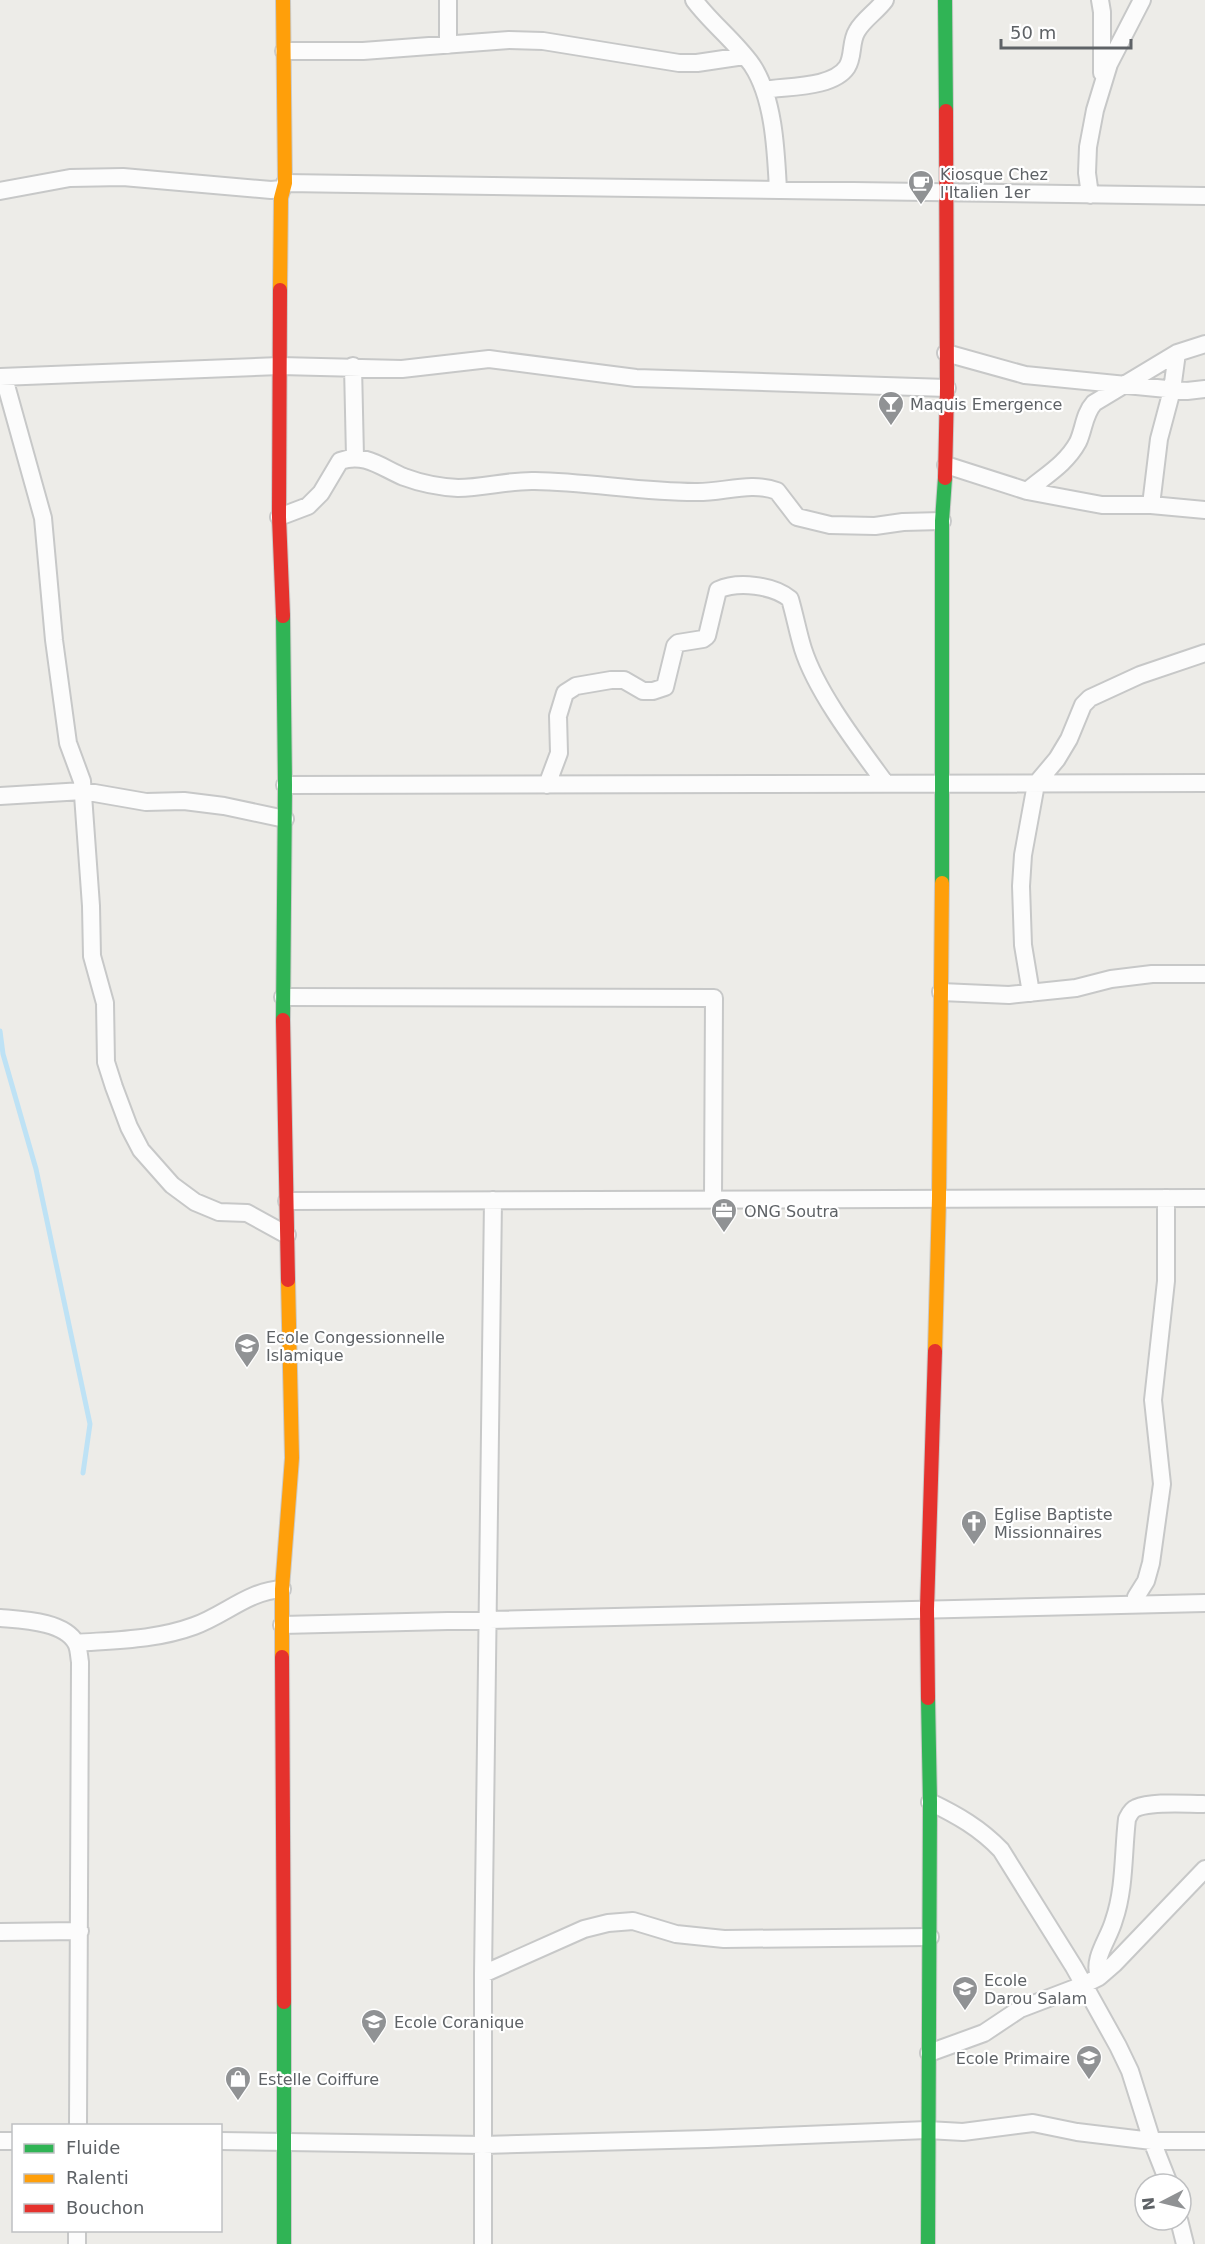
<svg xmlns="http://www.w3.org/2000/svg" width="1205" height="2244" viewBox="0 0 1205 2244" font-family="'DejaVu Sans',sans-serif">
<rect width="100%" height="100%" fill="#edece8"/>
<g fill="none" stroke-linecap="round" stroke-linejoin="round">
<path stroke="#bee2f5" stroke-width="5" d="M0 1031 3 1054 36 1169 90 1424 83 1473"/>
<defs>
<path id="street" d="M694 0C711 23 735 41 752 65 774 98 776 151 778 190
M1100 0 1102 12V73
M448 45V0
M284 51H363L509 40 543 41 679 63H697L744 56
M764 90C788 86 833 88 847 67 854 56 850 42 857 31 863 20 877 11 885 0
M285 183 1205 196
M0 191 70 178 123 177 271 190 282 189
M1090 195 1087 173 1088 147 1095 110 1109 64 1142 0
M946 353 1025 375 1187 391 1205 389
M353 366 355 457
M0 377 280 366 402 369 489 359 636 378 947 388
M4 378 43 518 54 640 68 743 82 781 91 906 92 956 105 1003 106 1062 114 1087 129 1127 141 1150 172 1185 195 1202 219 1212 247 1213 287 1235
M946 465 1027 491 1102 505H1151L1205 510
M1027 491C1046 475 1066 464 1078 442 1084 429 1084 414 1094 403L1177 353 1205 344
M1151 505 1159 439 1172 390 1177 353
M279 517 308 506 321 493 340 461C365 452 382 468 404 477 420 483 440 487 458 488 484 488 510 480 535 481 589 482 642 492 695 492 722 493 751 481 777 491L797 517 830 525 875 526 903 522 942 521
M285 785 1205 783
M547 785 559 753 558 716 565 693 576 686 611 680H624L643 691H653L665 687 675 646 678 643 703 639 707 636 718 590C738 581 773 585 790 599 795 616 798 633 803 649 817 693 859 747 886 784
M0 796 83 791 146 802 184 801 224 806 285 819
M941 992 1009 995 1076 988 1111 979 1152 974H1205
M1031 993 1023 945 1021 886 1023 855 1036 784 1057 759 1069 739 1083 705 1090 698 1140 675 1205 653
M283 997 714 998 713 1199
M287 1201 1205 1198
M1139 1604 1136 1597 1146 1581 1151 1563 1162 1484 1153 1400 1166 1281V1198
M0 1618C22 1620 64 1621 76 1643 79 1648 79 1657 80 1662L78 2126
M282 1625 1205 1603
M76 1643C116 1640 156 1640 194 1626 225 1615 248 1591 282 1589
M930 1802C957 1815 980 1828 1001 1850L1074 1967 1118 2046 1130 2071 1152 2141 1169 2184
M0 1932 80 1931
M483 1974 584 1929 608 1923 633 1921 676 1934 724 1939 930 1937
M1099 1977C1092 1958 1109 1939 1114 1920 1125 1888 1123 1852 1127 1819 1129 1815 1131 1810 1136 1808 1152 1801 1185 1804 1203 1804
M929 2053 984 2033 1020 2009 1083 1985 1099 1977 1114 1964 1205 1869
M0 2141H14
M220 2141 483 2145 707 2139 927 2130 963 2132 1033 2123 1077 2132 1152 2141H1205
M1179 2220 1185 2244
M77 2244V2230
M483 2244V1974L493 1200"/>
<path id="fast" d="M945 0 946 111
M283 616 285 785 283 1020
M942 883V521L945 478
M284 2244V2002
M928 2244 930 1802 928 1698"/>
<path id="slow" d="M280 290 281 198 285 183 283 0
M935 1351 939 1198 942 883
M282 1657V1589L292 1458 288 1280"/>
<path id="jam" d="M280 290 279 517 283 616
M945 478 947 388 946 111
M283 1020 288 1280
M282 1657 284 2002
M928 1698 927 1609 935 1351"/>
</defs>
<use href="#street" stroke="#c7c8c8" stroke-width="20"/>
<use href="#fast" stroke="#cacac9" stroke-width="16"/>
<use href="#slow" stroke="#cacac9" stroke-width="16"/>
<use href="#jam" stroke="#cacac9" stroke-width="16"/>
<use href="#street" stroke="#fcfcfc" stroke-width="16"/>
<use href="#fast" stroke="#30b455" stroke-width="14"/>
<use href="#slow" stroke="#ff9f0a" stroke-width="14"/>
<use href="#jam" stroke="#e5322d" stroke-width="14"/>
</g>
<defs>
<symbol id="cafe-pin" viewBox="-11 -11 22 30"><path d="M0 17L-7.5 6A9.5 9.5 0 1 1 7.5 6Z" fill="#909294" stroke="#fff"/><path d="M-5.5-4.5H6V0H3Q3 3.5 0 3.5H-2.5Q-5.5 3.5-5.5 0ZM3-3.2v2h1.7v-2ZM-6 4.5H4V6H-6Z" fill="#fff"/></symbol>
<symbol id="bar-pin" viewBox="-11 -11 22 30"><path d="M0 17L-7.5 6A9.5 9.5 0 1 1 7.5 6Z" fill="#909294" stroke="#fff"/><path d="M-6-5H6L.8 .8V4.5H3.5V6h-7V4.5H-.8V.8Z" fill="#fff"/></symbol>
<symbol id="office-pin" viewBox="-11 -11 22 30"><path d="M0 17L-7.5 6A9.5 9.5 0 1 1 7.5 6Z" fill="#909294" stroke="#fff"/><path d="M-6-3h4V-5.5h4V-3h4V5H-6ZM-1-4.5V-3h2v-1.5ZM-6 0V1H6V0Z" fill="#fff"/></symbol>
<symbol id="school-pin" viewBox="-11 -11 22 30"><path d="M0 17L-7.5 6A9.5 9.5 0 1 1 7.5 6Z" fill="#909294" stroke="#fff"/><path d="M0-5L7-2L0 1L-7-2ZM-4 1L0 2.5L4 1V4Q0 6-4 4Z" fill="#fff"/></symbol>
<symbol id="church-pin" viewBox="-11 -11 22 30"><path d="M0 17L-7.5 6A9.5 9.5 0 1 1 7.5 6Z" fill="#909294" stroke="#fff"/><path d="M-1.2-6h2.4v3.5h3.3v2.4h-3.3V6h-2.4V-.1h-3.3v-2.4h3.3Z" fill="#fff"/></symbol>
<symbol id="shop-pin" viewBox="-11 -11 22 30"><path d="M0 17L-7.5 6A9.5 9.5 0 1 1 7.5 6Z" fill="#909294" stroke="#fff"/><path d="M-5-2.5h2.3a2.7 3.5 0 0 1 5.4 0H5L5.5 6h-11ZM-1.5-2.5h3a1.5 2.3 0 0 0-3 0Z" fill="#fff"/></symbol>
</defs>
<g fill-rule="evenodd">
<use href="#cafe-pin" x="906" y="168" width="30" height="40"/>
<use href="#bar-pin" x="876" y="389" width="30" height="40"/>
<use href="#office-pin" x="709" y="1196" width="30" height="40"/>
<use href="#school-pin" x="232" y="1331" width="30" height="40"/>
<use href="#church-pin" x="959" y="1508" width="30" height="40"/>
<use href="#school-pin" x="950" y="1974" width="30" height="40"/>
<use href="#school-pin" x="359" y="2007" width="30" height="40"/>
<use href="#school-pin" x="1074" y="2043" width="30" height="40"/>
<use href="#shop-pin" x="223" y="2064" width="30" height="40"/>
</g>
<g text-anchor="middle" stroke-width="4.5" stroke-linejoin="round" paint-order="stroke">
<g font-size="16" fill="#5e6266" stroke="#fff" text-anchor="start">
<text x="940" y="180">Kiosque Chez<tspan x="940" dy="18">l'Italien 1er</tspan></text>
<text x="910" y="410">Maquis Emergence</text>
<text x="744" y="1217">ONG Soutra</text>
<text x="266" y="1343">Ecole Congessionnelle<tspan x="266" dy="18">Islamique</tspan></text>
<text x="994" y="1520">Eglise Baptiste<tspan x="994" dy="18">Missionnaires</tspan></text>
<text x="984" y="1986">Ecole<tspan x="984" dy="18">Darou Salam</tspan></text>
<text x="394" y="2028">Ecole Coranique</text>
<text x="1070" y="2064" text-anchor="end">Ecole Primaire</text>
<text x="258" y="2085">Estelle Coiffure</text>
</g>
</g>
<rect x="12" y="2124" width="210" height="108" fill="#ffffff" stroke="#bfc0c2" stroke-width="1.5"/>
<rect x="24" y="2144" width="30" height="9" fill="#30b455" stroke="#bfc0c2" stroke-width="1.5"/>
<text x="66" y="2154" font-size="18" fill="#5e6266">Fluide</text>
<rect x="24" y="2174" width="30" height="9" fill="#ff9f0a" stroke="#bfc0c2" stroke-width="1.5"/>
<text x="66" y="2184" font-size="18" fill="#5e6266">Ralenti</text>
<rect x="24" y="2204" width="30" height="9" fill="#e5322d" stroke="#bfc0c2" stroke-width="1.5"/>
<text x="66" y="2214" font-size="18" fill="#5e6266">Bouchon</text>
<g transform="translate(1163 2202) rotate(263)"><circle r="28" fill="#ffffff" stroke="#bfc0c2" stroke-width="1.5"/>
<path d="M0-4.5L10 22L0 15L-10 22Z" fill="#909294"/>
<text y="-9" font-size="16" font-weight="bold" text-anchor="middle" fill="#5e6266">N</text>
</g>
<path d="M1001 39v9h130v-9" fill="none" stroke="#5e6266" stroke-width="3"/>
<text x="1010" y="39" font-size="18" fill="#5e6266" stroke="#ffffff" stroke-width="4.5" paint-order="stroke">50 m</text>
</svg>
